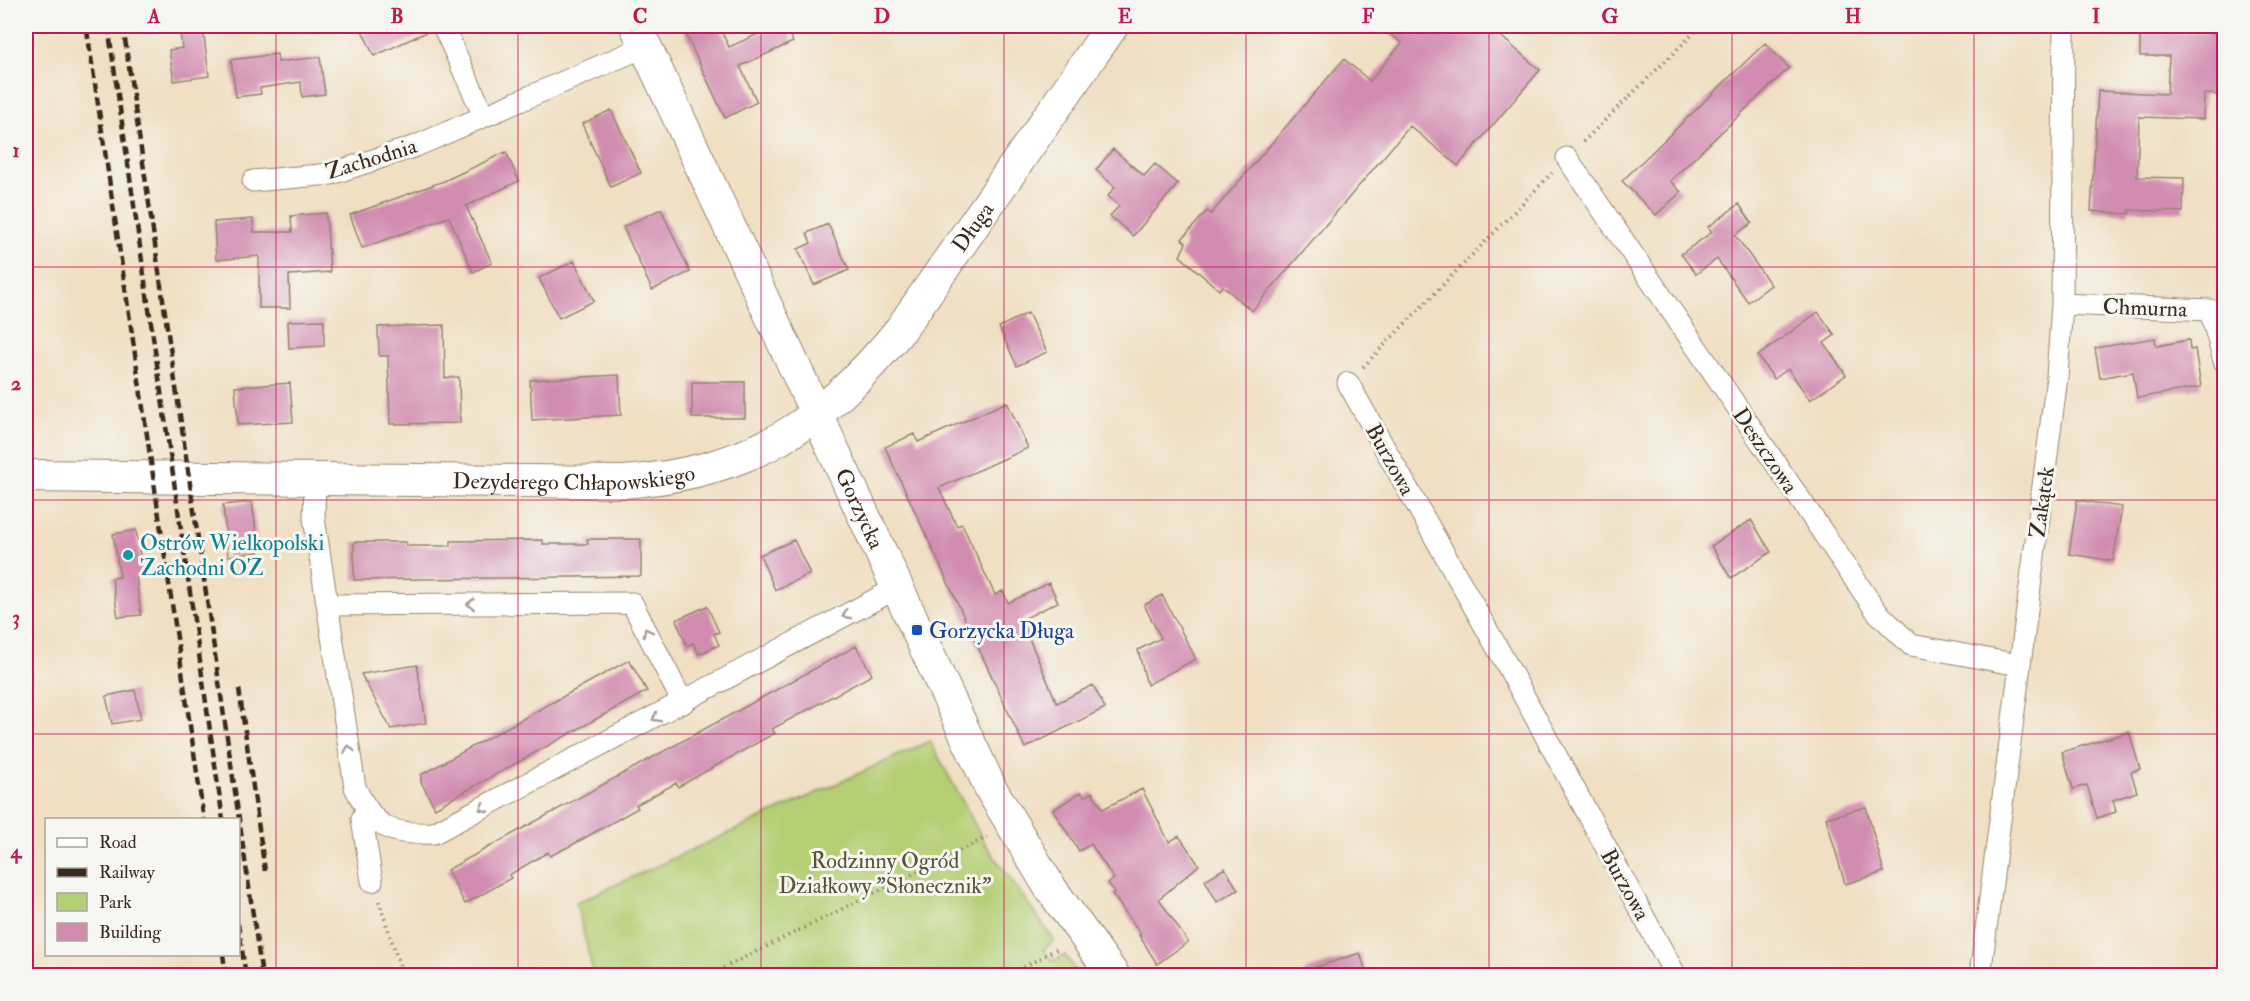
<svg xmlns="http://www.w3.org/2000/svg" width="2250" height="1001" viewBox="0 0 2250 1001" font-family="'IM FELL Double Pica',serif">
<rect width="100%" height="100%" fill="#f6f6f2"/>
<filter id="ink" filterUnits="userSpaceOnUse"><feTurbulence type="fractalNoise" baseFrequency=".0167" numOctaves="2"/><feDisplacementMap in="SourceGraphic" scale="12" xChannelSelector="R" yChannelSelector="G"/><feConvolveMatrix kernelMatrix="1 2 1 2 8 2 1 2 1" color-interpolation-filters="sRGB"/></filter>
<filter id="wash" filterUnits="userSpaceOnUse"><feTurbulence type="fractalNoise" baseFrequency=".008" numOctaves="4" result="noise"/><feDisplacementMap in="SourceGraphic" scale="24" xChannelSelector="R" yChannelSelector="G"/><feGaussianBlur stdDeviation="1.35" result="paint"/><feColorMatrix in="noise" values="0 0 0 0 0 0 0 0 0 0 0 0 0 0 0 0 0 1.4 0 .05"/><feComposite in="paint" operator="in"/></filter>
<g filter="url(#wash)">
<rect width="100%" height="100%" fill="#f0dfc2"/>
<path fill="#b5cf75" stroke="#787c4a" stroke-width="1.5" d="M930 741 986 845 1054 940 1044 950 1053 961 1065 955 1079 975H594L576 903Z"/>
<g id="blocks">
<path fill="#d18cb0" d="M360 26H430L431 30 374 56Z
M682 26H719L729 47 776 26H786L793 42 740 66 757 102 725 118Z
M1378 26H1489L1540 70 1458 166 1410 126 1252 311 1223 286 1219 290 1180 256 1186 243 1182 239 1207 211 1211 214 1344 59 1370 81 1402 43Z
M203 28 209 76 174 81 169 50 182 48 180 32Z
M2140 31 2224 34V95L2204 94 2203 119 2139 117 2137 177 2184 178 2183 212 2129 210V214L2091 211 2098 91 2167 94 2169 56H2140Z
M1765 43 1789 68 1670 181 1681 192 1656 215 1622 181Z
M277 54 278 62 320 57 325 94 302 97 301 82 260 88 261 94 236 97 231 60Z
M611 110 641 173 611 187 582 124Z
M1113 149 1144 176 1155 164 1178 184 1133 236 1110 216 1119 206 1108 196 1115 187 1096 170Z
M506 152 519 181 466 206 492 263 473 272 449 217 362 248 350 215 444 181Z
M1739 204 1752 223 1735 235 1771 285 1748 302 1717 259 1696 274 1681 254 1712 232 1708 227Z
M661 209 690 272 652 290 623 227Z
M326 213 330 272 289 275 290 308H259V256L216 260 214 222 253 219 254 232H292L291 216Z
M828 224 849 270 814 285 798 249 811 243 807 233Z
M574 261 594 301 559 318 539 278Z
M1818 312 1835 335 1824 343 1846 375 1810 400 1788 369 1774 379 1758 356Z
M1028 313 1047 352 1017 366 999 327Z
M324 320V346L289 348 288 321Z
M444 325 445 378 459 377 460 423 390 424 388 356H379L378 327Z
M2155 338 2156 346 2189 340 2190 350 2195 349 2201 387 2137 398 2133 372 2100 378 2095 348Z
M619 375 621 415 532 420 530 380Z
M692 382H745V418H692Z
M290 383 293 422 238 425 235 387Z
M1007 402 1028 448 939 488 957 526 962 524 995 595 1003 591 1008 603 1049 583 1058 602 1021 620 1057 703 1093 685 1105 708 1025 748 885 447 914 434 918 442Z
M2077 500 2122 507 2113 561 2069 554Z
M252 502 259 552 228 556 223 505Z
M1751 520 1771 552 1731 578 1711 546Z
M136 530 143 576 136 577 141 615 118 617 112 578 120 577 113 534Z
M587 539H641V576L354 580V542H406L407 546H451V541L543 540V544H588Z
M794 540 810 574 775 590 760 555Z
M1162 595 1196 659 1147 685 1138 650 1161 638 1144 605Z
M707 606 719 632 714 634 719 645 699 654 693 643 687 646 676 620Z
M856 646 872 675 772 729 775 733 701 774 678 787 676 783 636 805 638 808 572 845 550 856 548 852 509 875 511 878 465 904 447 870Z
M629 660 647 691 435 808 421 782V775Z
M417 665 426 723 391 729 361 674Z
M135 690 141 719 112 724 106 696Z
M2129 732 2140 769 2131 772 2137 792 2113 800 2116 812 2097 818 2087 785 2073 789 2062 752Z
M1142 789 1169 842 1179 836 1199 865 1159 899 1188 942 1157 964 1139 935 1141 934 1112 894 1115 892 1108 883 1114 879 1091 844 1079 851 1053 810 1081 792 1085 797 1092 792 1103 809Z
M1866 807 1884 872 1845 884 1826 818Z
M1225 868 1238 890 1217 902 1205 880Z
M1360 953 1367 975H1305L1304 971Z"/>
</g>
</g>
<g filter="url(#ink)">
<use href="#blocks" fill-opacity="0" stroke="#968470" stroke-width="1.5"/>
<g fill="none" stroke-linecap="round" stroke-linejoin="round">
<defs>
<path id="street" d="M443 26 484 116
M1567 158 1877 612 1911 645 2019 665
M253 181 331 174 416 146 646 46
M2062 304 2210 310 2224 361
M1348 383 1508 667 1676 976
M315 479 314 518 355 787C375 829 389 835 434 833L897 588
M328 605 632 603 683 703
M366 810 362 819 372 881
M1980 976 2057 377 2062 304 2064 26"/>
<g id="secondary">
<path id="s1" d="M636 26 991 789 1049 886 1114 976"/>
<path id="s2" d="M26 476 623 482C750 473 822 426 901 329L1112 26"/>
</g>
</defs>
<use href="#street" stroke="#968470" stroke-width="23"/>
<use href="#secondary" stroke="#968470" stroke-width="34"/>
<path stroke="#968470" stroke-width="4" stroke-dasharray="1.5 4.5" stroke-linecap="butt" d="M1583 142 1701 26
M1363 367 1552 173
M379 901 403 976
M707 976 987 837
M1008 976 1060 947"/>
<use href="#street" stroke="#fff" stroke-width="21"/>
<use href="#secondary" stroke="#fff" stroke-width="32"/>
<path stroke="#3b2a1e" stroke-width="4.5" stroke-dasharray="9 4.5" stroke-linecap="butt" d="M108 26 223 820
M123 26 262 976
M87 30 204 820
M239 689 265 871
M238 924 246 976
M223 954 226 976"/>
</g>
<defs><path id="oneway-chevron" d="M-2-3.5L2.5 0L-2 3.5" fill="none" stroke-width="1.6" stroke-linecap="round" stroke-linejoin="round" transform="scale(1.5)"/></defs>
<g stroke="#a79f9a">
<use href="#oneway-chevron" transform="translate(471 604) rotate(180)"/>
<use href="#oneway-chevron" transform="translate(846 615) rotate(152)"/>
<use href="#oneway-chevron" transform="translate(647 632) rotate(-117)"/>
<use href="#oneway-chevron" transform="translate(656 718) rotate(152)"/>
<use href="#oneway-chevron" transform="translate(349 749) rotate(-98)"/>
<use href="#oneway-chevron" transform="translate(483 808) rotate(152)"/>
</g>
</g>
<path fill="none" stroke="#c2185b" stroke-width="1.5" stroke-opacity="0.55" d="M276 26V976M518 26V976M761 26V976M1004 26V976M1246 26V976M1489 26V976M1732 26V976M1974 26V976M26 267H2224M26 500H2224M26 734H2224"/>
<circle fill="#0f9aa8" stroke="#f6f6f2" stroke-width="2" cx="128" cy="555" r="6"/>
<rect fill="#1a4fb4" stroke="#f6f6f2" stroke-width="2" x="911" y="624" width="12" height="12" rx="3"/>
<g text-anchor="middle" stroke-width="6" stroke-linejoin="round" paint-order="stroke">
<g font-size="22" fill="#3b2a1e" stroke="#f6f6f2">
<text transform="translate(371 158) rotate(-17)" y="8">Zachodnia</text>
<text dy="8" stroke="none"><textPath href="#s2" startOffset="1050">Długa</textPath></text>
<text transform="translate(2145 307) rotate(2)" y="8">Chmurna</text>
<text transform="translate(1766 450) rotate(56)" y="8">Deszczowa</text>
<text transform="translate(1391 459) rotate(61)" y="8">Burzowa</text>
<text dy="8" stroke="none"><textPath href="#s2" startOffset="548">Dezyderego Chłapowskiego</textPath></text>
<text transform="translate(2041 502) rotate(-82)" y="8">Zakątek</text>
<text dy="8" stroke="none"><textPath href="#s1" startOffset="532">Gorzycka</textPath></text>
<text transform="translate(1626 884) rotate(61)" y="8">Burzowa</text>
</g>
<g font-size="22" fill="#0d838f" stroke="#f6f6f2" text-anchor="start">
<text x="140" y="550">Ostrów Wielkopolski<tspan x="140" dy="25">Zachodni OZ</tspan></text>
</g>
<g font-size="22" fill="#164399" stroke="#f6f6f2" text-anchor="start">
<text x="929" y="638">Gorzycka Długa</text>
</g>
<g font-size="22" fill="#5a5334" stroke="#f6f6f2">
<text x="885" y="868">Rodzinny Ogród<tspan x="885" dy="25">Działkowy "Słonecznik"</tspan></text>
</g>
</g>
<rect width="2250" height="1001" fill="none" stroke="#f6f6f2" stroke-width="66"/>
<rect x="45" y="818" width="195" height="138" fill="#f6f6f2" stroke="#aba49d" stroke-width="1.5"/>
<rect x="57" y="838" width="30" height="9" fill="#ffffff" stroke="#aba49d" stroke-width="1.5"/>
<text x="99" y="848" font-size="18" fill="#3b2a1e">Road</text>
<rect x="57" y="868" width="30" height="9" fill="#3b2a1e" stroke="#aba49d" stroke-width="1.5"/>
<text x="99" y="878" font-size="18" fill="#3b2a1e">Railway</text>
<rect x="57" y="893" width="30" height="18" fill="#b5cf75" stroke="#aba49d" stroke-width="1.5"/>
<text x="99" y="908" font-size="18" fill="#3b2a1e">Park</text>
<rect x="57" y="923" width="30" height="18" fill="#d18cb0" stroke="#aba49d" stroke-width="1.5"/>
<text x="99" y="938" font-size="18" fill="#3b2a1e">Building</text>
<rect x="33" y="33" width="2184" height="935" fill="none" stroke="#c2185b" stroke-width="2"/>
<g font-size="20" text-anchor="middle" font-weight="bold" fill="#c2185b">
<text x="154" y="23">A</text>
<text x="397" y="23">B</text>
<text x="640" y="23">C</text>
<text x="882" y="23">D</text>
<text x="1125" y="23">E</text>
<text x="1368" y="23">F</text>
<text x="1610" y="23">G</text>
<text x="1853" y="23">H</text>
<text x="2096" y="23">I</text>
<text x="16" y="157">1</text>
<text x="16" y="390">2</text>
<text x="16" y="624">3</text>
<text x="16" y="858">4</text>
</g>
</svg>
